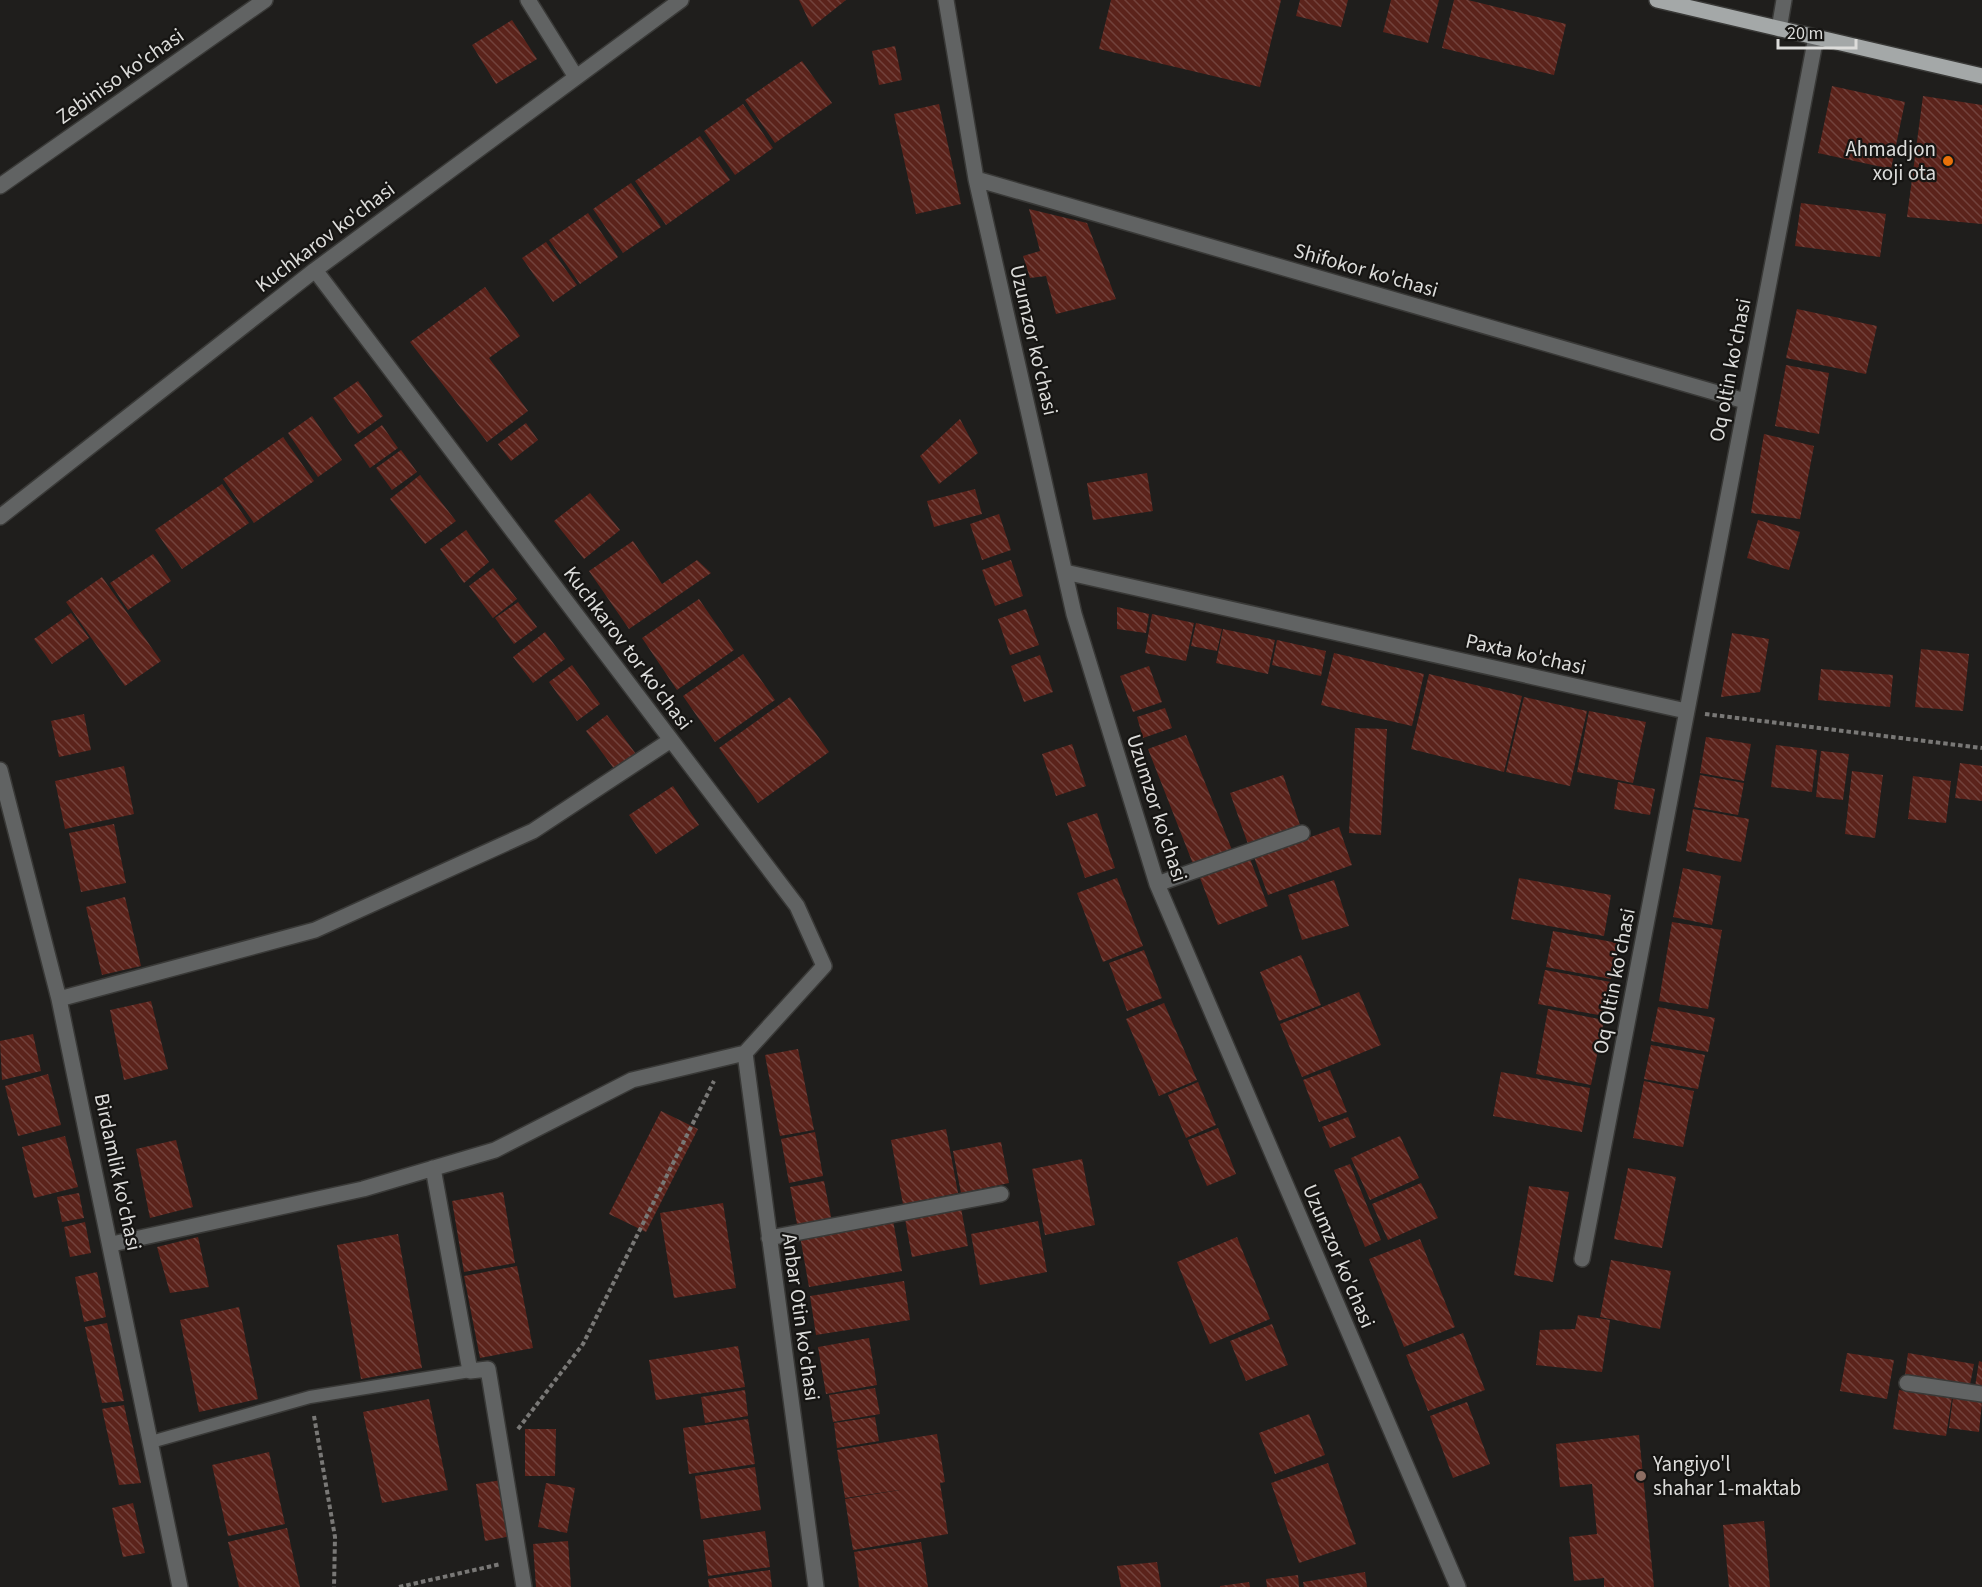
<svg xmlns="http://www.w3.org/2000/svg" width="1982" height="1587" viewBox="0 0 1982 1587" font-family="'Source Sans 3',sans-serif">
<defs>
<pattern id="building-back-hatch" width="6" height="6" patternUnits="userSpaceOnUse" patternTransform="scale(1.5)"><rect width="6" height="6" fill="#5b231b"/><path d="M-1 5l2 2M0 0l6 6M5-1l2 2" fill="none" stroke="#72423c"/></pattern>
</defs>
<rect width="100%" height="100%" fill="#1f1e1c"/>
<path fill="url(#building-back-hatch)" d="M799 0H846L812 27Z
M1111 0H1281L1260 87 1099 49Z
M1300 0H1348L1341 27 1296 16Z
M1391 0H1439L1428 43 1383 32Z
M1454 0H1468L1566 24 1554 75 1442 48Z
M512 20 537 59 496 84 472 45Z
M895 46 902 80 879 85 872 51Z
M802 61 832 103 775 143 745 100Z
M1832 86 1905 102 1891 169 1818 153Z
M1923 96 1982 105V224L1907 217Z
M743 104 773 148 735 175 704 131Z
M939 104 961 204 916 214 894 114Z
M700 136 730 180 666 225 635 181Z
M631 183 661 227 623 253 593 209Z
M1801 203 1886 214 1880 257 1795 246Z
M1029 209 1087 223 1116 299 1056 314 1046 276 1030 278 1023 256 1040 251Z
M588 213 618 257 580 284 549 240Z
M546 242 577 285 553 302 522 258Z
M485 287 520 336 489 358 528 411 487 442 410 342Z
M1797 309 1877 326 1866 374 1786 358Z
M1786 365 1829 373 1819 434 1775 426Z
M358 381 383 416 358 434 333 398Z
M312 416 342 460 318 477 288 433Z
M960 419 978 453 939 484 920 456Z
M526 423 538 440 511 461 498 444Z
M382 425 398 448 370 468 354 445Z
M1764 434 1814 446 1800 519 1751 513Z
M283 437 314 481 254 523 223 479Z
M401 450 417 472 392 490 376 468Z
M1147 473 1153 511 1093 520 1087 483Z
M420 475 456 521 425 544 390 499Z
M222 484 249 523 182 569 155 530Z
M975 489 982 514 934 527 927 501Z
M590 493 620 530 584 559 554 521Z
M999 514 1011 550 982 560 970 524Z
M1758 520 1800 532 1789 570 1747 558Z
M466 530 489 562 464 583 440 549Z
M633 541 662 584 697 560 711 573 629 629 589 571Z
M153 554 171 581 128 610 110 583Z
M1011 560 1023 596 995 606 982 570Z
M493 568 517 599 493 618 469 586Z
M102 577 161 661 125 686 66 602Z
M699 599 734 650 677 690 642 638Z
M518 602 537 627 514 644 495 618Z
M1117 607 1149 614 1146 633 1117 629Z
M1026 609 1039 645 1010 655 998 619Z
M71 613 89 638 52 664 34 639Z
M1152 614 1194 623 1186 661 1145 653Z
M1196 623 1222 629 1217 651 1191 646Z
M1223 629 1275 640 1268 674 1216 663Z
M545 632 565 659 533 683 513 657Z
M1732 633 1769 639 1760 692 1721 697Z
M1277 640 1326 651 1321 676 1272 665Z
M1921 649 1969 654 1963 711 1915 707Z
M1334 653 1424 674 1412 726 1321 705Z
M743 654 775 700 715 742 683 696Z
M1040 655 1053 692 1024 702 1011 666Z
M572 665 600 704 577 721 549 682Z
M1149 666 1162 702 1133 712 1120 676Z
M1821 669 1893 675 1890 707 1818 700Z
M1429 674 1522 696 1504 772 1411 749Z
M790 697 829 752 758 803 719 748Z
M1524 697 1587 711 1570 786 1506 772Z
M1165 708 1172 728 1143 738 1137 717Z
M1589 711 1646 722 1633 783 1577 772Z
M84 714 91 750 59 757 51 721Z
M607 715 636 754 615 770 586 731Z
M1355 728 1387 729 1381 835 1349 833Z
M1186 735 1232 850 1193 864 1148 749Z
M1706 737 1751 744 1744 781 1700 773Z
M1072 744 1086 786 1056 796 1042 754Z
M1776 745 1817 750 1812 792 1771 787Z
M1821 751 1849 754 1843 800 1816 797Z
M1960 763 1982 766V801L1955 798Z
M124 766 134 814 65 829 55 781Z
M1852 771 1883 775 1875 838 1845 834Z
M1283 775 1301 828 1249 847 1230 793Z
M1700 775 1744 783 1738 815 1694 807Z
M1913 776 1951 781 1946 823 1908 819Z
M1618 782 1655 789 1650 815 1614 809Z
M673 786 699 825 656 854 629 815Z
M1693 809 1749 819 1741 862 1686 851Z
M1097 813 1115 868 1085 878 1067 823Z
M114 824 126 883 81 892 69 833Z
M1339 827 1352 865 1268 895 1254 857Z
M1250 859 1268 906 1218 925 1200 878Z
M1683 868 1721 876 1712 925 1673 917Z
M1117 878 1143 946 1103 962 1077 893Z
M1519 878 1611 895 1604 936 1511 919Z
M1334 880 1349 926 1302 940 1288 895Z
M125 897 141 966 102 975 86 907Z
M1672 922 1722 930 1708 1009 1659 1001Z
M1553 931 1618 943 1611 979 1546 967Z
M1144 950 1162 998 1127 1011 1109 963Z
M1301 955 1321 1005 1279 1021 1260 972Z
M1545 970 1611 982 1604 1016 1538 1004Z
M1359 992 1381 1045 1302 1077 1280 1024Z
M151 1001 168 1069 124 1080 110 1010Z
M1164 1003 1197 1080 1159 1096 1126 1019Z
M1658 1007 1715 1018 1708 1052 1651 1041Z
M1548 1009 1604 1020 1591 1085 1536 1074Z
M33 1034 41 1071 2 1080 0 1041Z
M1651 1045 1705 1055 1698 1089 1644 1079Z
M798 1049 814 1130 780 1136 765 1055Z
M1330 1070 1347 1112 1319 1122 1303 1080Z
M1501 1072 1590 1088 1582 1132 1493 1116Z
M48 1074 61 1125 18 1136 5 1086Z
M1644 1081 1694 1091 1683 1147 1633 1138Z
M1198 1082 1216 1125 1186 1138 1168 1095Z
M661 1111 698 1129 646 1232 609 1214Z
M1348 1117 1356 1137 1330 1148 1322 1127Z
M1218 1128 1236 1174 1207 1186 1188 1140Z
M946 1129 958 1193 903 1204 891 1140Z
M815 1132 823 1176 789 1183 781 1139Z
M65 1136 78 1187 34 1198 22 1147Z
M1400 1136 1419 1178 1370 1200 1351 1158Z
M176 1140 193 1207 150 1218 136 1149Z
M1001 1142 1009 1183 961 1193 953 1151Z
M1082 1159 1095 1225 1045 1235 1032 1169Z
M1350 1164 1381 1240 1365 1247 1334 1170Z
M1628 1168 1676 1177 1662 1248 1614 1239Z
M824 1181 832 1222 798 1229 790 1187Z
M1421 1183 1438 1218 1388 1240 1372 1204Z
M1529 1186 1569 1192 1553 1282 1514 1275Z
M503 1192 515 1263 464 1272 452 1201Z
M79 1193 84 1218 62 1222 57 1197Z
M723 1203 736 1288 674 1298 660 1213Z
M961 1208 968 1246 912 1257 905 1219Z
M893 1220 902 1271 809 1287 800 1236Z
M1038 1221 1047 1272 980 1285 971 1234Z
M85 1222 91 1253 70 1257 64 1227Z
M398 1234 422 1368 361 1379 337 1245Z
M198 1237 209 1287 170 1293 157 1247Z
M1237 1237 1270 1319 1210 1344 1177 1262Z
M1420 1239 1455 1327 1404 1347 1369 1259Z
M1611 1260 1671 1271 1660 1329 1600 1317Z
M517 1266 533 1348 480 1358 464 1276Z
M97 1272 106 1317 84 1322 75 1277Z
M904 1281 910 1320 816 1335 810 1296Z
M239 1307 258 1399 199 1412 180 1320Z
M1578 1315 1610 1320 1602 1372 1536 1365 1540 1330 1575 1329Z
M107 1323 124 1401 102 1403 85 1327Z
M1272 1324 1288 1365 1246 1381 1230 1341Z
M1463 1333 1485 1390 1428 1411 1406 1355Z
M869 1338 877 1385 826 1394 818 1347Z
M738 1346 745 1387 656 1400 649 1360Z
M1847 1353 1894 1360 1887 1399 1840 1391Z
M1908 1353 1974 1364 1970 1385 1905 1375Z
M1979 1361 1982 1362V1388L1975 1387Z
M875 1388 880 1414 833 1422 829 1395Z
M745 1390 748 1416 705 1423 701 1397Z
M1899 1390 1952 1398 1946 1436 1893 1429Z
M1953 1398 1982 1402 1979 1432 1949 1428Z
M429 1399 448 1490 382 1503 363 1412Z
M1467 1402 1490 1464 1453 1478 1430 1416Z
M124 1405 141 1483 119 1485 102 1409Z
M1309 1414 1325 1455 1275 1474 1259 1433Z
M875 1417 879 1441 837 1448 834 1423Z
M748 1419 755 1464 689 1474 683 1428Z
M525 1429H556L555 1476H525Z
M937 1434 945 1482 940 1483 948 1534 853 1550 845 1499 906 1489 845 1498 837 1450Z
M1639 1435 1654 1587H1604V1578L1574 1581 1569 1537 1597 1534 1592 1484 1560 1487 1556 1444Z
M269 1452 285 1524 228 1536 212 1465Z
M1328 1463 1356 1544 1299 1563 1271 1483Z
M755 1467 761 1510 701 1519 695 1476Z
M502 1480 511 1536 485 1541 476 1484Z
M546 1483 575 1488 567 1533 538 1527Z
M133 1503 145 1553 123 1557 112 1508Z
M1764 1521 1770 1587H1729L1723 1525Z
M287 1528 300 1587H239L228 1542Z
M765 1531 770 1567 708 1576 703 1540Z
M568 1541 571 1587H536L533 1544Z
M921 1542 928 1587H859L854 1552Z
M1157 1562 1161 1587H1121L1117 1566Z
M770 1570 772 1587H709L708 1579Z
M1365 1572 1367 1587H1304L1303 1582Z
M1298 1575 1299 1587H1267L1266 1579Z
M1249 1582 1250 1587H1220V1586Z"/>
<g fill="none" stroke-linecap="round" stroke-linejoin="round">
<defs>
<path id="lane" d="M151 1442 310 1397 470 1371"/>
<path id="street" d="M528 0 576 77
M946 0 976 179 1074 614 1157 884 1458 1587
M1779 29 1784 0
M976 179 1745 401
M0 186 265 0
M315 270 797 906 824 966 745 1053
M0 517 315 270 681 0
M1065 572 1686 711
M0 770 59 999 180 1587
M1157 884 1302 833
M59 999 315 930 533 831 671 740
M745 1053 816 1587
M433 1168 470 1371 488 1369 524 1587
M769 1238 1001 1194
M112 1244 363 1189 495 1150 632 1080 745 1053
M1582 1259 1816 37
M1907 1383 1982 1394"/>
<path id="primary" d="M1657 0 1982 76"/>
</defs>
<use href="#lane" stroke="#393937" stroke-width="15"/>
<use href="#street" stroke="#393937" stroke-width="18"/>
<use href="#primary" stroke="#393937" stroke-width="18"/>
<path stroke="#797876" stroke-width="4" stroke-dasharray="4.5 3" stroke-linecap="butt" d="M1705 714 1982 748
M314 1416 335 1537 334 1587
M518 1429 583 1344 714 1081
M399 1587 501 1564"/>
<use href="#lane" stroke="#616363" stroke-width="12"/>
<use href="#street" stroke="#616363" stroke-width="15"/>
<use href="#primary" stroke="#a4a8a8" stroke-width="15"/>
</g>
<circle fill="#e8710a" stroke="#161513" stroke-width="2" cx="1948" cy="161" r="6"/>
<circle fill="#8d6e63" stroke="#161513" stroke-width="2" cx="1641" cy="1476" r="6"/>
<g text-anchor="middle" stroke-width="4.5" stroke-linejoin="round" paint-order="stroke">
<g font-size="21" fill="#dcdcda" stroke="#161513">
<text transform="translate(120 76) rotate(-35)" y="7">Zebiniso ko'chasi</text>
<text transform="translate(325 237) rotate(-37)" y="7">Kuchkarov ko'chasi</text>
<text transform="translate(1366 270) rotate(16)" y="7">Shifokor ko'chasi</text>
<text transform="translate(1034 340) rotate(77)" y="7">Uzumzor ko'chasi</text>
<text transform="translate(1730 370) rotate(-79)" y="7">Oq oltin ko'chasi</text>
<text transform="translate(628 648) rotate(53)" y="7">Kuchkarov tor ko'chasi</text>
<text transform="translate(1526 654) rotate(13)" y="7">Paxta ko'chasi</text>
<text transform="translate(1157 808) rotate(72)" y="7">Uzumzor ko'chasi</text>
<text transform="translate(1614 981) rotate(-79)" y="7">Oq Oltin ko'chasi</text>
<text transform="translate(118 1172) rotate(78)" y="7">Birdamlik ko'chasi</text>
<text transform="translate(1339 1256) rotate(67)" y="7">Uzumzor ko'chasi</text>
<text transform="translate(801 1317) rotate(82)" y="7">Anbar Otin ko'chasi</text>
</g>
<g font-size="21" fill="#dcdcda" stroke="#161513" text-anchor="end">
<text x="1936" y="156">Ahmadjon<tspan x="1936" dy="24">xoji ota</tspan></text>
<text x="1653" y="1471" text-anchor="start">Yangiyo'l<tspan x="1653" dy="24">shahar 1-maktab</tspan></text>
</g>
</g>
<path d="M1778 39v9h78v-9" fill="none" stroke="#dcdcda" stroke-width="3"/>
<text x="1787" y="39" font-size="18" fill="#dcdcda" stroke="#161513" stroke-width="4.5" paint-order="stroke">20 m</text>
</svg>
